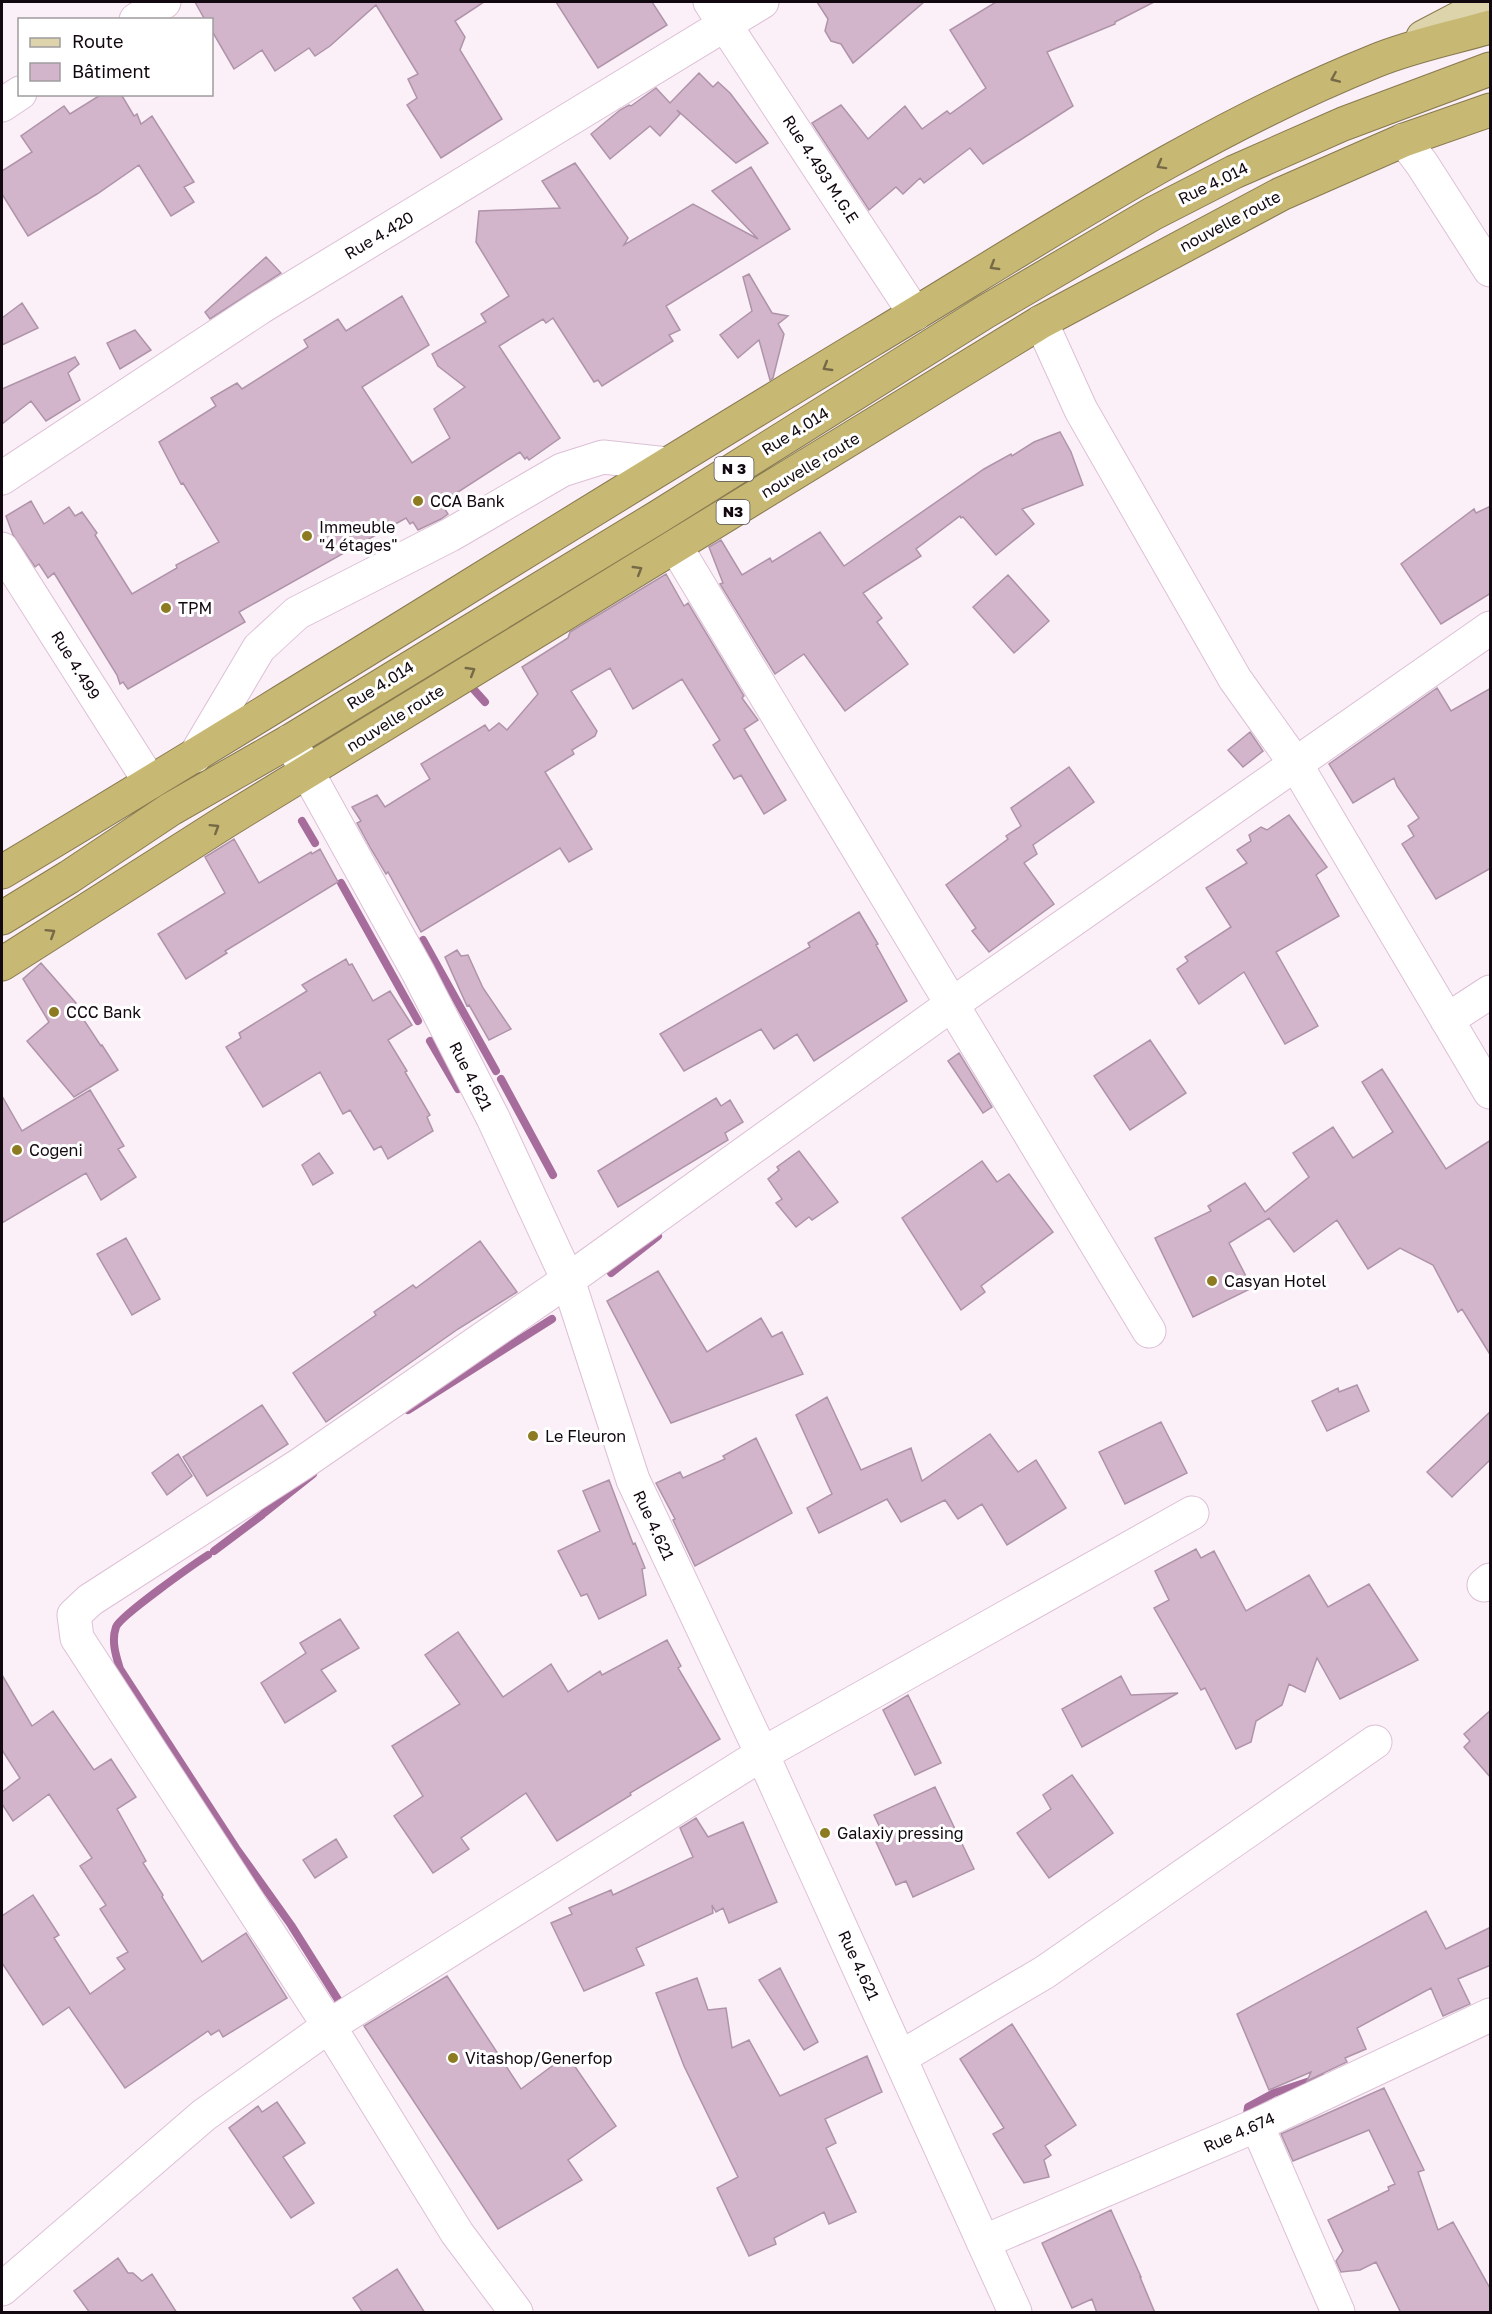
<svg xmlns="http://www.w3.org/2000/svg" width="1492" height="2314" viewBox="0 0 1492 2314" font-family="'Golos Text',sans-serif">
<rect width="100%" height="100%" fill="#fbeff8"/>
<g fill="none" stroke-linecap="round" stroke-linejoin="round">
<path stroke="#a66c9b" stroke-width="8" d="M467 682 485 702
M302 821 315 843
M341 883 418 1021
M423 940 496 1071
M430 1041 458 1089
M501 1079 553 1175
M611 1273 658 1236
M408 1410 552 1319
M264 1513 313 1474
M214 1551 262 1515
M208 1555C194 1564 120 1616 116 1627 111 1641 116 1656 120 1669L236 1848 291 1925 342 2006
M1247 2114 1248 2107 1274 2093 1322 2077"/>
</g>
<path fill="#d2b5cb" stroke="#af94a9" stroke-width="1.5" d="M195 2H484L455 21 465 37 460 50 502 119 441 158 407 105 417 98 408 79 418 74 376 5 330 46 315 56 309 48 275 71 262 50 234 69 212 31V20H205Z
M556 2H652L667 25 598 68Z
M817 2H924L853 63 841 44 831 41 825 31 828 19Z
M996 2H1154L1115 22V24L1047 52 1073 106 983 164 970 148 924 183 920 178 903 194 896 187 869 210 812 123 841 105 868 139 905 106 922 129 947 111 950 114 986 88 950 30Z
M699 73 713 87 718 82 730 93 768 143 736 163 677 110 680 114 660 136 650 126 610 159 591 134 620 110 629 105 631 106 656 88 670 103Z
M102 94H121L134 116 137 114 141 124 152 116 194 182 184 187 194 202 171 216 139 165 97 194 28 236 2 194V171L32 152 21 136 64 106 70 114Z
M575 163 628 238 624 245 693 204 758 239 712 191 751 167 790 229 666 306 680 330 669 335 673 341 602 386 598 380 594 382 553 318 546 323 543 319 499 346 560 438 529 460 527 457 525 459 520 452 441 503 448 514 441 519 418 530 413 522 410 524 406 518 239 612 245 622 128 689 123 682 120 684 117 675 54 573 48 578 39 564 35 567 13 535 6 516 31 501 44 524 69 507 75 516 82 512 97 533 95 535 132 594 177 568 176 565 219 542 183 483 181 484 159 442 216 406 211 398 237 383 242 389 308 347 304 340 338 319 346 331 402 296 429 345 362 387 412 463 450 438 434 409 465 387 438 366 432 354 486 322 481 314 509 296 476 242 479 211 560 208 542 181Z
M266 257 281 273 210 319 205 312Z
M749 274 772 313 788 316 778 324 784 334 773 378 770 380 759 340 738 358 720 335 752 311 743 277Z
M22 303 38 328 2 345V318Z
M135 330 151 350 120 369 107 343Z
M75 357 79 364 68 373 80 400 46 421 31 401 2 424V389Z
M1060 432 1071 452 1083 485 1022 509 1034 524 996 555 963 517 961 518 960 516 916 549 921 556 863 593 882 618 877 622 908 664 845 711 804 654 775 674 720 584 723 583 709 547 721 540 742 575 770 558 772 562 820 532 844 566 984 469 1011 454 1012 456 1034 442Z
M1491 506V593L1441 624 1401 564 1474 509 1476 513Z
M666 574 684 606 688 603 744 696 742 698 758 720 744 729 786 800 764 814 741 775 734 779 713 745 720 740 682 679 633 709 610 668 571 691 597 731 595 736 572 750 574 754 545 772 592 849 569 862 560 848 421 932 388 872 386 874 371 849 357 823 361 821 352 807 377 795 385 807 430 779 421 764 485 725 489 731 499 723 507 730 538 694 522 667 568 638 570 632Z
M1008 575 1049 621 1014 653 973 607Z
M1437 688 1451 711 1491 688V868L1436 899 1402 844 1414 836 1408 826 1419 818 1397 786 1394 778 1353 803 1329 764Z
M1250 732 1263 751 1243 767 1228 750Z
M1069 767 1094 802 1033 845 1037 854 1024 863 1054 904 989 952 972 931 976 928 946 885 1008 839 1006 836 1021 826 1011 808Z
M1289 815 1327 867 1316 875 1339 916 1276 952 1318 1026 1285 1044 1244 972 1199 1004 1177 969 1188 961 1185 957 1231 927 1206 888 1247 863 1237 850 1251 841 1249 835 1261 827 1267 830Z
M234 839 259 883 311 852 312 854 320 849 338 882 225 951 227 953 186 979 158 934 225 893 205 857Z
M859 912 878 944 876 945 907 1001 814 1061 797 1034 774 1049 761 1029 684 1071 660 1034 810 947 808 943Z
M457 950 461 956 468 955 483 988 511 1029 489 1040 469 1005 467 1006 445 957Z
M346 959 349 965 352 964 373 1001 390 991 412 1025 388 1040 407 1071 405 1072 430 1115 427 1117 433 1131 388 1159 381 1146 374 1150 350 1110 343 1114 320 1072 263 1107 226 1047 241 1038 239 1033 307 991 302 985Z
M41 963 76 1003 74 1005 101 1046 102 1045 118 1070 74 1097 27 1041 49 1022 23 979Z
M1150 1040 1186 1093 1130 1130 1094 1076Z
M959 1053 992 1107 983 1113 948 1061Z
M1382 1069 1446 1169 1491 1140V1356L1462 1309 1458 1312 1433 1265 1400 1248 1368 1269 1337 1220 1294 1252 1269 1218 1229 1243 1252 1288 1193 1317 1155 1238 1211 1211 1208 1206 1245 1183 1265 1212 1309 1177 1293 1153 1333 1127 1353 1158 1393 1132 1362 1082Z
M90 1090 124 1146 118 1149 136 1177 101 1200 86 1173 2 1223V1096L22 1131Z
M716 1098 721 1106 730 1100 743 1122 725 1133 728 1140 618 1207 598 1171Z
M799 1151 838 1202 812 1220 809 1217 796 1227 776 1203 782 1199 768 1179 779 1170 777 1167Z
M319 1153 333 1173 313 1185 302 1165Z
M982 1161 997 1182 1009 1174 1053 1232 981 1286 985 1292 961 1310 902 1218Z
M126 1238 160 1299 132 1315 97 1254Z
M480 1241 517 1292 458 1329 326 1422 293 1373 376 1315 374 1312 413 1285 416 1288Z
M658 1271 707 1352 761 1318 772 1337 782 1332 803 1374 671 1423 607 1301Z
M1357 1385 1369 1411 1327 1431 1312 1401 1338 1388 1339 1392Z
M827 1397 861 1470 911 1448 922 1481 990 1434 1018 1472 1036 1460 1066 1508 1007 1545 982 1504 958 1519 945 1500 901 1522 887 1499 819 1533 807 1508 832 1494 796 1415Z
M262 1405 288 1444 207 1496 183 1457Z
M1491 1411V1459L1452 1497 1427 1472Z
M1161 1422 1187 1473 1125 1504 1099 1452Z
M756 1438 792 1513 695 1566 673 1520 675 1519 656 1483 680 1472 683 1478 725 1459 723 1456Z
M178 1454 192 1476 167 1495 152 1473Z
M609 1480 633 1544 635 1543 645 1568 642 1569 646 1595 599 1619 587 1594 581 1596 558 1551 600 1531 583 1491Z
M1196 1549 1201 1558 1214 1551 1246 1611 1309 1575 1328 1607 1369 1584 1418 1660 1340 1699 1317 1658 1305 1692 1289 1684 1282 1705 1256 1721 1251 1742 1236 1749 1205 1688 1201 1690 1154 1608 1169 1600 1155 1571Z
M340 1619 359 1648 321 1670 336 1691 285 1723 261 1683 306 1653 300 1643Z
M458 1632 503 1697 551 1664 568 1692 600 1671 602 1675 667 1640 681 1666 678 1668 720 1739 630 1793 631 1795 557 1841 526 1793 461 1838 469 1849 433 1873 394 1816 423 1796 392 1746 460 1704 425 1655Z
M2 1675 32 1726 53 1711 94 1770 111 1759 136 1797 117 1809 146 1861 143 1863 163 1895 162 1897 202 1962 246 1933 287 1998 223 2037 219 2030 211 2035 208 2031 125 2088 69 2007 43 2025 2 1963V1916L33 1895 59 1935 54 1938 90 1994 125 1969 117 1958 128 1952 100 1909 106 1905 80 1866 92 1858 49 1794 13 1821 2 1804V1792L20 1778 2 1750Z
M1121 1676 1131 1695 1178 1693 1082 1747 1062 1709Z
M908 1695 941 1763 915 1775 883 1710Z
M1491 1710V1778L1464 1747 1470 1741 1464 1734Z
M1072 1775 1113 1833 1049 1878 1017 1833 1051 1809 1043 1795Z
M935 1787 974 1869 913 1897 906 1881 896 1885 876 1842 885 1838 874 1815Z
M696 1818 708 1837 743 1822 777 1902 729 1923 723 1908 716 1912 712 1905 713 1913 636 1948 644 1965 584 1991 551 1923 572 1914 569 1908 611 1890 613 1895 693 1857 680 1828Z
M336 1839 347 1857 315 1878 303 1860Z
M1426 1911 1446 1949 1491 1927V1965L1458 1979 1470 2004 1443 2016 1431 1988 1357 2028 1366 2049 1345 2058 1347 2062 1307 2081 1311 2072 1269 2090 1237 2014Z
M780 1968 818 2042 804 2050 759 1980Z
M447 1976 521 2089 567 2055 616 2126 568 2160 582 2180 498 2229 364 2026Z
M697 1978 708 2010 726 2008 732 2048 749 2040 780 2096 867 2056 882 2092 825 2119 836 2143 826 2148 856 2212 829 2224 824 2212 774 2238 776 2244 749 2256 717 2188 738 2177 684 2066 656 1993Z
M1012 2024 1076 2125 1045 2146 1051 2155 1044 2160 1049 2177 1024 2183 993 2134 1004 2128 960 2059Z
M1384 2088 1424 2170 1418 2172 1438 2230 1453 2222 1491 2290V2313H1401L1376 2262 1360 2270 1341 2272 1336 2261 1343 2251 1328 2220 1389 2190 1388 2187 1395 2184 1369 2130 1293 2161 1281 2134Z
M277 2102 305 2143 283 2157 314 2203 291 2218 229 2128 258 2106 262 2112Z
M1111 2210 1141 2277H1140L1155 2313H1097L1092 2299 1072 2308 1042 2243Z
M118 2258 128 2273H133L142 2281 152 2274 177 2313H90L74 2291Z
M397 2269 425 2313H363L353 2298Z"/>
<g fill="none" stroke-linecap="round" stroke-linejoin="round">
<defs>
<path id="minor" d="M710 2 915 314
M136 20 164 2
M2 105 20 93
M1404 140 1422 164 1490 270
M1041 322 1081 410 1235 679 1295 763 1490 1092
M2 478 261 307 762 2
M676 547 1149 1331
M2 549 150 782
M290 741 418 972 493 1118 568 1280 633 1480 762 1754 1015 2312
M195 756 259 648 297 613 450 535 562 470 603 457 667 464
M1447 1020 1490 992
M1484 1585 1490 1580
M901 2057 1045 1972 1375 1742
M1257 2125 1338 2312
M983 2242 1257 2125 1490 2015
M2 2289 204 2115 329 2026 762 1754 1192 1513
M516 2312 457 2233 329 2026 77 1638 74 1615 90 1600 301 1464 568 1280 951 1005 1490 628"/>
<path id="major" d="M1423 37 1490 2"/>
<path id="highway" d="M2 872C293 698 579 516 870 341 1035 242 1196 133 1375 61 1411 46 1452 38 1490 27
M2 918 69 877 171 809 290 741 658 517 985 312 1152 214 1234 172 1343 124 1490 69
M2 964 228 820 1041 322 1281 194 1404 140 1490 110"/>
</defs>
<use href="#minor" stroke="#ddc0d6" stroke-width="35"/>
<use href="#major" stroke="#887a50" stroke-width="35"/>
<use href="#highway" stroke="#887a50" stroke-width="35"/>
<use href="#minor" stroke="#fff" stroke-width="33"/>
<use href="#major" stroke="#ddd4ab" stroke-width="33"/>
<use href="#highway" stroke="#c7b873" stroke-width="33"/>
</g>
<defs><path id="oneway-chevron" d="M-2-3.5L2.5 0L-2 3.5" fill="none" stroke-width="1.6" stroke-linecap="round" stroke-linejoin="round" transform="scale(1.5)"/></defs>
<g stroke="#766946">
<use href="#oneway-chevron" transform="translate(1335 78) rotate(157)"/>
<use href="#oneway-chevron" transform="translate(1161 165) rotate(151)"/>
<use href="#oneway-chevron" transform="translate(994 266) rotate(149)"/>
<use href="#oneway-chevron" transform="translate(827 367) rotate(149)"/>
<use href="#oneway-chevron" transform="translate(638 570) rotate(-31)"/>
<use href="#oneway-chevron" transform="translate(471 671) rotate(-31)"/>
<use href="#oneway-chevron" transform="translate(215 828) rotate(-32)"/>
<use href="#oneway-chevron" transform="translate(51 933) rotate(-32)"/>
</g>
<g fill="#8d7b21" stroke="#fff" stroke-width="2">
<circle cx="418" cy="501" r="6"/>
<circle cx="307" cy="536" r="6"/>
<circle cx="166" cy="608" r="6"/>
<circle cx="54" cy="1012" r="6"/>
<circle cx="17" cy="1150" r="6"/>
<circle cx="1212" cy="1281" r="6"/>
<circle cx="533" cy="1436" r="6"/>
<circle cx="825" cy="1833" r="6"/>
<circle cx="453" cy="2058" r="6"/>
</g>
<g text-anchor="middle" stroke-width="6" stroke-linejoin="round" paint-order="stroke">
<g fill="#fff" stroke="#595258" stroke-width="1.5">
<rect x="714.5" y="457" width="39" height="24" rx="4.5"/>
<rect x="716.5" y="500" width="33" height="24" rx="4.5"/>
</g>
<g font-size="15" font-weight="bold" fill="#120810">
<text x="734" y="474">N 3</text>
<text x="733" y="517">N3</text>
</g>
<g font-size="16" fill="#120810" stroke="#fff">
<text transform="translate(821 169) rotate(57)" y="6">Rue 4.493 M.G.E</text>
<text transform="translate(1213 183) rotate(-26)" y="6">Rue 4.014</text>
<text transform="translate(1230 221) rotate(-28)" y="6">nouvelle route</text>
<text transform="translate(379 235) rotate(-31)" y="6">Rue 4.420</text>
<text transform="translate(795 431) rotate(-32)" y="6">Rue 4.014</text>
<text transform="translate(810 465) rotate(-31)" y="6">nouvelle route</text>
<text transform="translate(76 665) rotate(58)" y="6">Rue 4.499</text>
<text transform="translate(380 685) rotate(-32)" y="6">Rue 4.014</text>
<text transform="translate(395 718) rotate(-32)" y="6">nouvelle route</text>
<text transform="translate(471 1076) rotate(63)" y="6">Rue 4.621</text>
<text transform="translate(654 1525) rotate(65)" y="6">Rue 4.621</text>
<text transform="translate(859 1965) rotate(65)" y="6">Rue 4.621</text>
<text transform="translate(1239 2132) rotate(-24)" y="6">Rue 4.674</text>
</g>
<g font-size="16" fill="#120810" stroke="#fff" text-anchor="start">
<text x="430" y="507">CCA Bank</text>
<text x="319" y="533">Immeuble<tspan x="319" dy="18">"4 étages"</tspan></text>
<text x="178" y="614">TPM</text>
<text x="66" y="1018">CCC Bank</text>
<text x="29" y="1156">Cogeni</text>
<text x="1224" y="1287">Casyan Hotel</text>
<text x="545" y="1442">Le Fleuron</text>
<text x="837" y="1839">Galaxiy pressing</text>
<text x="465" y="2064">Vitashop/Generfop</text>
</g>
</g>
<rect width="1492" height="2314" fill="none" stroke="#120810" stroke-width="6"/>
<rect x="18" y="18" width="195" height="78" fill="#ffffff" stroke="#a09c9f" stroke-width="1.5"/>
<rect x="30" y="38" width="30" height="9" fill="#ddd4ab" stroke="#a09c9f" stroke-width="1.5"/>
<text x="72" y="48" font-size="18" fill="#120810">Route</text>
<rect x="30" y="63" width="30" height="18" fill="#d2b5cb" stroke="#a09c9f" stroke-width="1.5"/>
<text x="72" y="78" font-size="18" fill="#120810">Bâtiment</text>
</svg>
